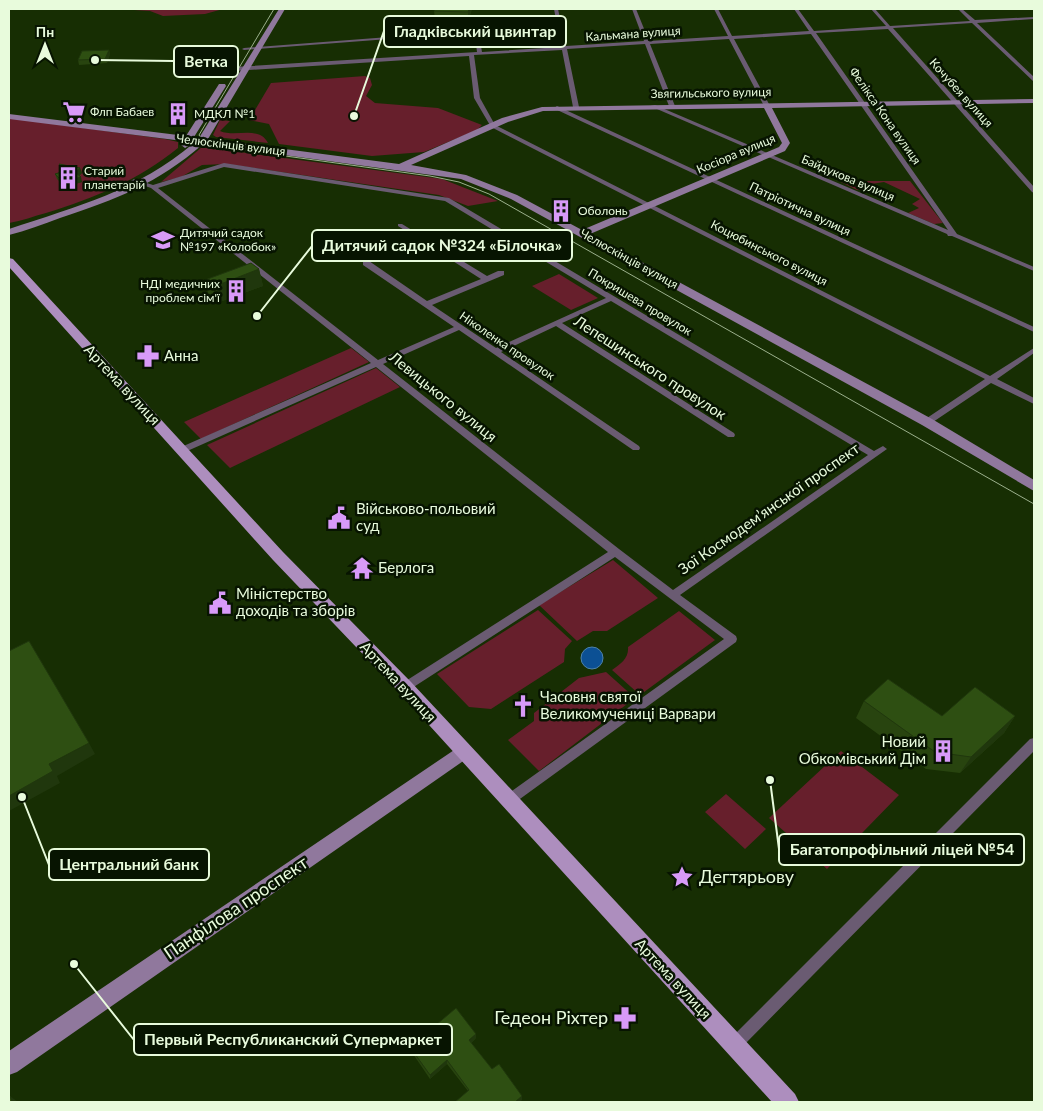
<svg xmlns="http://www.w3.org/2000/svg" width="1043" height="1111" viewBox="0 0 1043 1111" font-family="Lato,sans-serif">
<rect width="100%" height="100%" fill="#172e03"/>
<path fill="#671f2c" d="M118 9H223L205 14 163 16 150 11Z
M365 76 370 78 372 85 366 96 375 103 438 108 482 125 477 130 424 152 372 156 279 144 269 124 249 120 248 116 252 115 271 83Z
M9 118 165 139 178 142V148C139 180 94 198 46 213 34 216 22 221 9 223Z
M220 120 230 121 220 131C236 138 259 125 268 143L216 137 213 135Z
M202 147 442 179 498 201 468 206 439 195 226 164 202 165 181 177 161 182Z
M846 181H910L943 223 934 224 908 213 919 208 912 204 920 199 884 182 865 185 869 187 857 190 841 182Z
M559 274 598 298 571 310 532 286Z
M351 348 369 362 201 439 184 422Z
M376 368 400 387 230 468 207 445Z
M613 560 658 598 607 631H593L577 641 539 605Z
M538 610 572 641 565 649 564 662 491 709 469 707 437 674Z
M679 611 715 640 640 695 612 670C621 664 629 658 628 647Z
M606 672 635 698 539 771 508 740 534 721V713L579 678Z
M841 751 899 795 827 869 769 818Z
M726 794 766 829 745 849 705 812Z"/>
<path fill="#0c5094" stroke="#4e83aa" d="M581 658a11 11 0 1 1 22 0a11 11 0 1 1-22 0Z"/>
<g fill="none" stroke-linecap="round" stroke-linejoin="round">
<path fill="#6a5b72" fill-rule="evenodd" d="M554 9H558L566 46 644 41 632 9H636L649 41 728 36 714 9H718L732 36 809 31 794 9H798L814 31 886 26 871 9H875L890 26 970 21 958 9H962L975 20 1034 17V19L977 23 1034 77V82L972 23 893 28 1034 187V193L1032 192 888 29 816 33 957 234 1034 267V271L952 236H948L947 234 650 106 655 105 948 230 811 34 734 39 769 104 766 106 763 104 729 39 650 44 675 106 672 108 669 106 645 44 567 49 579 107 576 109 573 107 562 50 474 55 480 98 495 125 990 376 1034 348V353L997 379 1034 398V404L991 383 930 424H924L923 422 924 420 985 379 491 127 474 98 469 56 234 71 231 69 234 67 477 52 475 36 468 33 244 50 242 49 244 48 468 31 479 35 482 52 561 47Z
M557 106 1034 327V332L555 109 554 108Z
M224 163 449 198 874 451 883 446 887 449 680 595 736 636 737 639 736 642 513 804 509 806 505 804 503 800 505 796 724 639 615 557 409 690 405 692 401 690 399 687 401 684 608 552 376 367 185 452H179L178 450 179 448 371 363 151 188 131 181 134 179 153 185ZM224 167 445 201 606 298 496 348 432 305 504 275V271H498L487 276 402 224H398V226L481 279 427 301 369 261H363V265L454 327 378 360 158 188ZM611 301 868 455 673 590 619 549 383 364 459 330 633 450H639L640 448 639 446 501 352 556 326 728 437H734L735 435 734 433 562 323Z
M1034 738V751L739 1050 734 1052 729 1050 727 1045 729 1040 1030 739Z"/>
<path fill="#90789d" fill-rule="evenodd" d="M279 9H285L208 139 399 164 502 118 542 107 1034 99V103L772 108 790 143 785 151 590 234 932 419 1034 480V491L922 425 511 199 461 179 203 144C157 184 117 199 60 218 43 224 26 231 9 235V229C78 206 137 191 194 143L185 148 181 145 183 141 9 119V114L186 136 219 84H225L226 86 194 137 199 138ZM764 108 782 143 779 147 582 230 517 195 466 175 411 165 508 122 543 111Z
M463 744 469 747 472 752 469 757 17 1072 9 1075V1051Z"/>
<path fill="#ad8ebe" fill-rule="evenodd" d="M9 258 13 259 283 552 411 682 795 1094 799 1102H772L399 692 273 560 9 267Z"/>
<path stroke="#9bb08c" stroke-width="1" d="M274 9 199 135 206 145 430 176 459 182 489 194 1034 504"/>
</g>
<path fill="#28440f" d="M472 9 468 21 435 20 434 11Z
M109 50 110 54 107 63 79 65 78 60Z
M59 164 80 168 82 173 79 176 82 182 65 187 57 179 55 174 62 171 61 170Z
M259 269 263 286 217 303 209 297 205 280Z
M864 701 942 716H1015L1004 733 960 773 926 769 856 718Z
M516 703 530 704V707L522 712 516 706Z
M476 1038 471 1043 492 1069 522 1100 468 1091 447 1064 430 1079 411 1051 410 1047Z"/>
<path fill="#20370d" d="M469 9H472L468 21V12Z
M109 50 110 54 107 63 105 59Z
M80 168 82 173 77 178 75 172Z
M81 177 82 182 65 187 63 182Z
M259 269 263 286 217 303 213 287Z
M530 704V707L522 712V709Z
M1015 716 1004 733 960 773 971 757Z
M89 743 95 754 57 776 60 783 9 811V796L49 764Z
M476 1034V1038L470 1044 469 1040Z
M447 1060V1064L430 1079V1075Z
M10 1096 18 1102H12Z
M522 1096V1100L520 1102H515Z"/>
<path fill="#2e4f12" stroke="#20370d" d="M435 9H469L468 12 434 11Z
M109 50 105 59 78 60 82 51Z
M59 164 80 168 75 172 81 177 63 182 55 174 65 171Z
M251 263 259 269 213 287 205 280Z
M29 641 89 743 49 764 53 771 9 796V651Z
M888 679 942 716 975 687 1015 716 971 757 935 752 864 701Z
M523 698 530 704 522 709 516 703Z
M456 1008 476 1034 469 1040 492 1069 499 1064 522 1096 515 1102H455L469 1090 447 1060 430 1075 410 1047Z
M10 1096 12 1102H9V1097Z"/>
<defs>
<symbol id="supermarket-bare" viewBox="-9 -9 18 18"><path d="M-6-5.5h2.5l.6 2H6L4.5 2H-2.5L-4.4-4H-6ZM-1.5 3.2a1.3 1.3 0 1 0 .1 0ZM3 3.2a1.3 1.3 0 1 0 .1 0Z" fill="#d89af8" stroke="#071401" stroke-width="2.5" paint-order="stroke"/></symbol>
<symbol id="building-bare" viewBox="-9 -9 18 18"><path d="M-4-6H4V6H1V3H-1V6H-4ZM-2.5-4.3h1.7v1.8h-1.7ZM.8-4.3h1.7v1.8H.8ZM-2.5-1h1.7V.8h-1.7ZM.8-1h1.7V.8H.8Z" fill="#d89af8" stroke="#071401" stroke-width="2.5" paint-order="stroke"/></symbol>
<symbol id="school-bare" viewBox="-9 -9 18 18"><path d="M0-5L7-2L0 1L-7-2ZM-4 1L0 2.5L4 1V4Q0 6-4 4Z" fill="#d89af8" stroke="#071401" stroke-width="2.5" paint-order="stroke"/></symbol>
<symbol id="pharmacy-bare" viewBox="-9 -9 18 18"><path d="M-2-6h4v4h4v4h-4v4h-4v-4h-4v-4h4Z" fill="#d89af8" stroke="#071401" stroke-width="2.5" paint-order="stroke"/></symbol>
<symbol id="civic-bare" viewBox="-9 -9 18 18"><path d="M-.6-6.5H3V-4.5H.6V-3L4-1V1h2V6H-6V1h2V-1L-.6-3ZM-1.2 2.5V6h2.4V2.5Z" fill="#d89af8" stroke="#071401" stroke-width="2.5" paint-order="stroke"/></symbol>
<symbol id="temple-bare" viewBox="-9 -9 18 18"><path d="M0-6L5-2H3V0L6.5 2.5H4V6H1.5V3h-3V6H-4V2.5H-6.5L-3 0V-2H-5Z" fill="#d89af8" stroke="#071401" stroke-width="2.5" paint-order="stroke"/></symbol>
<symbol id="church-bare" viewBox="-9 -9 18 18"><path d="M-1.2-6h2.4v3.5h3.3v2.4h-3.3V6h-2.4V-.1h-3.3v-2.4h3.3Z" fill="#d89af8" stroke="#071401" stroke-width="2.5" paint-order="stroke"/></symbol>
<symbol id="sight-bare" viewBox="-9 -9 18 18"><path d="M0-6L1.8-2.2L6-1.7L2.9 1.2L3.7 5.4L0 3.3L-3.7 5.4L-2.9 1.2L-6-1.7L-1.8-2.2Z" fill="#d89af8" stroke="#071401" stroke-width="2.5" paint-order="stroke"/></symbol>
</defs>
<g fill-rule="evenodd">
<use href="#supermarket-bare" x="58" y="96" width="32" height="32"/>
<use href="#building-bare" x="162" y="98" width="32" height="32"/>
<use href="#building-bare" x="52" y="162" width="32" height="32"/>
<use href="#building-bare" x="545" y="195" width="32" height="32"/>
<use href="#school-bare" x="147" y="224" width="32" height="32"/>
<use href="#building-bare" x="220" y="275" width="32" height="32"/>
<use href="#pharmacy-bare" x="132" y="340" width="32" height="32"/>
<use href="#civic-bare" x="323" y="502" width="32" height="32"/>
<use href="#temple-bare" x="346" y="552" width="32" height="32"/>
<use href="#civic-bare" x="204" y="587" width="32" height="32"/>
<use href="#church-bare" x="507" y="690" width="32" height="32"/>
<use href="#building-bare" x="927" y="735" width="32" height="32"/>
<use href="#sight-bare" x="666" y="861" width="32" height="32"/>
<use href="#pharmacy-bare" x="609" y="1002" width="32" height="32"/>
</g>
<g text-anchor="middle" stroke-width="5" stroke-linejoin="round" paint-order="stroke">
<g font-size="12" fill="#e8fbdc" stroke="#071401">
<text transform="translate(633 34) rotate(-4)" y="4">Кальмана вулиця</text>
<text transform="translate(711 93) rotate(-1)" y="4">Звягильського вулиця</text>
<text transform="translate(961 93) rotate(48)" y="4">Кочубея вулиця</text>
<text transform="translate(885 116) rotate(55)" y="4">Фелікса Кона вулиця</text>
<text transform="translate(231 145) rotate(7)" y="4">Челюскінців вулиця</text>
<text transform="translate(736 154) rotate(-23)" y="4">Косіора вулиця</text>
<text transform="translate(848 178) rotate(23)" y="4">Байдукова вулиця</text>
<text transform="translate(800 209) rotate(25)" y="4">Патріотична вулиця</text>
<text transform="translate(769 253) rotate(27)" y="4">Коцюбинського вулиця</text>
<text transform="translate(629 259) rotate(29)" y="4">Челюскінців вулиця</text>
<text transform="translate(640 302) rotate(31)" y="4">Покришева провулок</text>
<text transform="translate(507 346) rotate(34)" y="4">Ніколенка провулок</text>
</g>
<g font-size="12" fill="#e8fbdc" stroke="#071401" text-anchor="start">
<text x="90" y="116">Флп Бабаев</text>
<text x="194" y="118">МДКЛ №1</text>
<text x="84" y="175">Старий<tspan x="84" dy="14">планетарій</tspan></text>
<text x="578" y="215">Оболонь</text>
<text x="180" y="237">Дитячий садок<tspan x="180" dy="14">№197 «Колобок»</tspan></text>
<text x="220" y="288" text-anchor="end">НДІ медичних<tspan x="220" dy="14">проблем сім'ї</tspan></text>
</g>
<g font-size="15" fill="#e8fbdc" stroke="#071401" text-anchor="start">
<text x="164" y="361">Анна</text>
<text x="356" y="514">Військово-польовий<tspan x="356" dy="17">суд</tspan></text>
<text x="378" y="573">Берлога</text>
<text x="236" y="599">Міністерство<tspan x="236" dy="17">доходів та зборів</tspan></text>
<text x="540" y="702">Часовня святої<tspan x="540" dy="17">Великомучениці Варвари</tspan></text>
<text x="926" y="747" text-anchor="end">Новий<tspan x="926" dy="17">Обкомівський Дім</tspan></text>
</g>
<g font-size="15" fill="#e8fbdc" stroke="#071401">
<text transform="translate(650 368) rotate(33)" y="5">Лепешинського провулок</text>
<text transform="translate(122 385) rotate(47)" y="5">Артема вулиця</text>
<text transform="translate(443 397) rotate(39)" y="5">Левицького вулиця</text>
<text transform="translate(769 509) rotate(-35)" y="5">Зої Космодем’янської проспект</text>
<text transform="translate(398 682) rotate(47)" y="5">Артема вулиця</text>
<text transform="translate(673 979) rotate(47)" y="5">Артема вулиця</text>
</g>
<g font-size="18" fill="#e8fbdc" stroke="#071401" text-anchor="start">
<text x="699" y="883">Дегтярьову</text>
<text x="608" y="1024" text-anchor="end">Гедеон Ріхтер</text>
</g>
<g font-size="18" fill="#e8fbdc" stroke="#071401">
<text transform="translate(236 908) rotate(-34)" y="6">Панфілова проспект</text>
</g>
</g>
<path fill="none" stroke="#e8fbdc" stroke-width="2" d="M354 116L384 31M95 60L174 61M257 316L312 246M770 780L779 849M22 797L49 865M74 964L134 1040"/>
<g fill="#e8fbdc" stroke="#071401" stroke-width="2">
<circle cx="354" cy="116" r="5"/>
<circle cx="95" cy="60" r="5"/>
<circle cx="257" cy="316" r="5"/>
<circle cx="770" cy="780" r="5"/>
<circle cx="22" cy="797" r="5"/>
<circle cx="74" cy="964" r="5"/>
</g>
<g fill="#071401" stroke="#e8fbdc" stroke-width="2">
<rect x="384" y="16" width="182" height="31" rx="5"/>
<rect x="174" y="46" width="64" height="31" rx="5"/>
<rect x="312" y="230" width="260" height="31" rx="5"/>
<rect x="779" y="834" width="245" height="31" rx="5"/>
<rect x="49" y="849" width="160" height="31" rx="5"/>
<rect x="134" y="1024" width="318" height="31" rx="5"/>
</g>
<g font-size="16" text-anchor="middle" font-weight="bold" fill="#e8fbdc">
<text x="475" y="37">Гладківський цвинтар</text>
<text x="206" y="67">Ветка</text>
<text x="442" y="251">Дитячий садок №324 «Білочка»</text>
<text x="902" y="855">Багатопрофільний ліцей №54</text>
<text x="129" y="870">Центральний банк</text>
<text x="293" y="1045">Первый Республиканский Супермаркет</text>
</g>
<rect width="1043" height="1111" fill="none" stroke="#e8fbdc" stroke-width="20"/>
<g transform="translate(45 45)" stroke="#071401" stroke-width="4" paint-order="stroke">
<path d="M0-4L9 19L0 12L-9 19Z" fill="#e8fbdc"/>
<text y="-8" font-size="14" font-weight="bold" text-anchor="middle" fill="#e8fbdc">Пн</text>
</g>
</svg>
